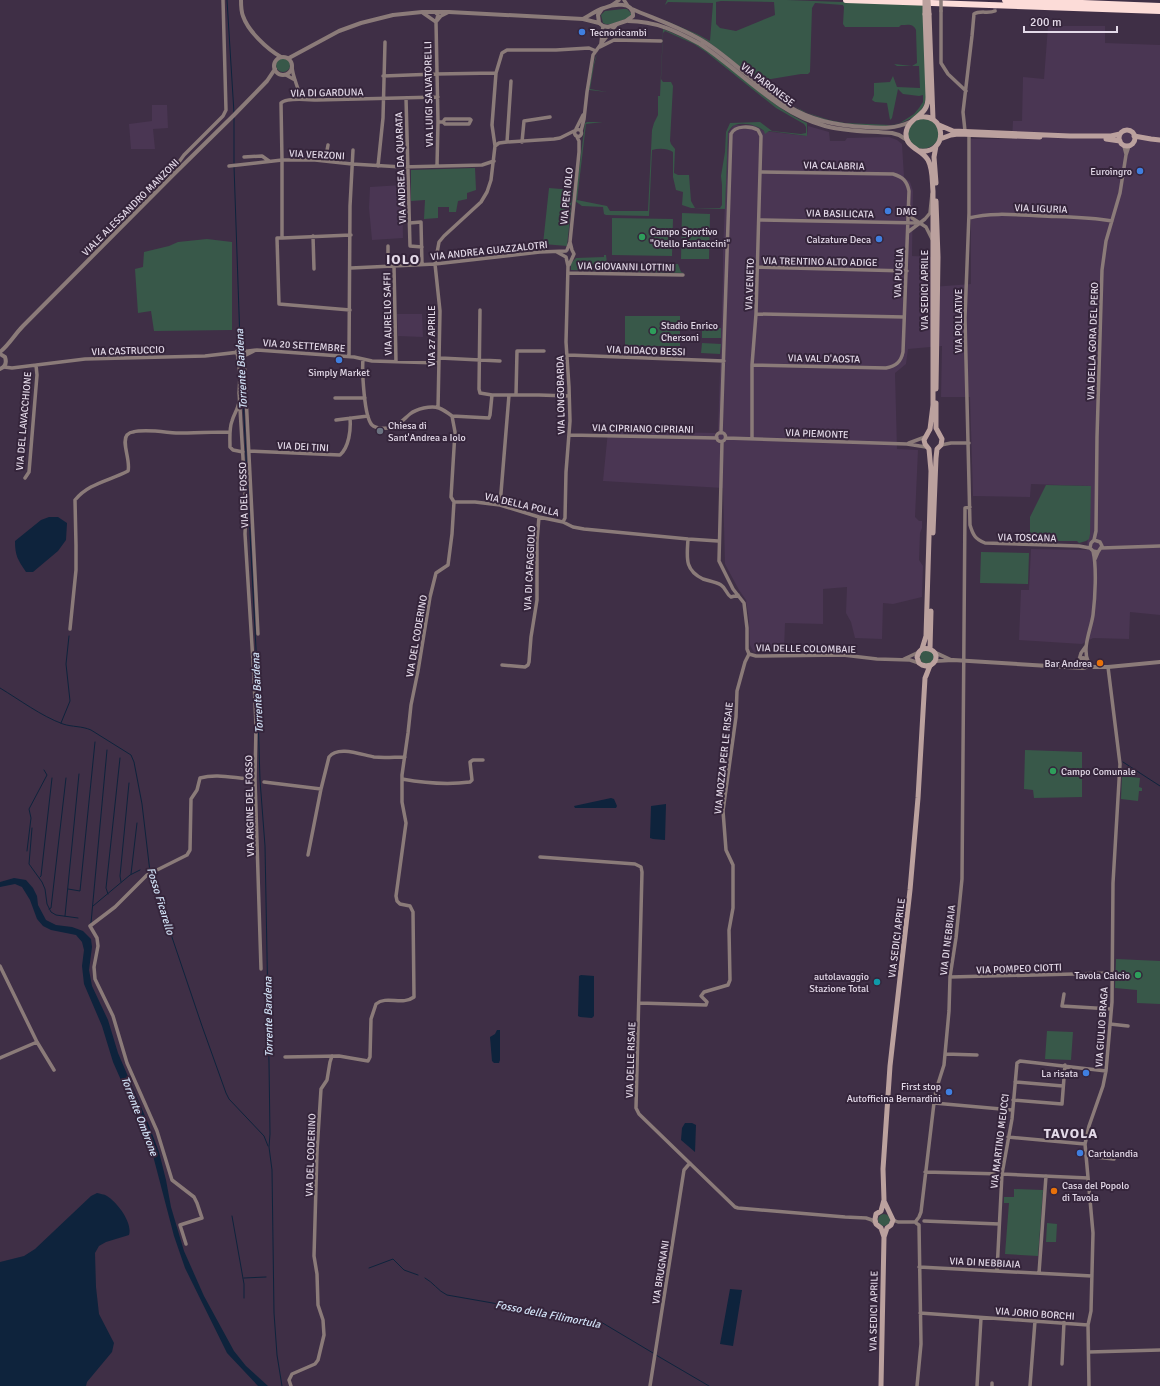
<svg xmlns="http://www.w3.org/2000/svg" width="1160" height="1386" viewBox="0 0 1160 1386" font-family="Signika,sans-serif">
<rect width="100%" height="100%" fill="#3f2f46"/>
<path fill="#4a3653" d="M1048 26H1105V43L1160 45V615L1130 612 1129 639 1093 638 1082 644 1019 640 1021 590H1029L1031 549 1087 550 1091 486 1031 484 1030 497 973 496 970 397H941L942 346 908 349 906 364 895 373 897 449 918 450 915 517 919 521H922V528L920 533 919 560 923 566 922 597 893 604 883 603 882 639 855 638 851 622 846 613 847 587 823 589V624L785 623 784 650 754 652 752 649 750 645 749 620 746 600 739 590 725 564 723 488 603 481 608 431 718 433 723 275V250L728 133 734 125H754L764 131 807 136 808 126 829 132 830 141H845L847 138 889 137 897 140 902 144 904 177 910 182 913 191 912 256 932 257V287L971 284V139H1012L1013 121H1022L1023 77 1044 79Z
M152 105H167L168 128 153 129 155 149H131L129 124 152 121Z
M402 185 403 238 372 240 369 208 370 187Z
M397 314H422L423 337 398 336Z"/>
<path fill="#385849" fill-rule="evenodd" d="M667 0H787L923 5C924 32 926 58 926 84 926 90 927 97 925 102 921 118 897 126 882 126 865 125 848 125 831 121 781 109 748 70 707 41L695 34 663 21 664 20 697 34 710 41 713 3 668 2 665 5ZM721 1 774 2 775 15 736 31 720 28 716 24V2ZM815 3 843 5 844 7 843 24 845 27H899L901 25C908 25 913 23 916 30L917 63 912 66 894 64 897 66H919L920 88 897 87 893 76 890 82 874 83V95L872 100 875 102 887 103 890 120 892 118 898 89 903 94 919 96 923 95V102L919 108 914 114 900 123 891 125 845 123 829 120 802 111 779 97 763 84 762 81 765 80 801 74H808L810 72 812 8Z
M623 9H627L631 13V16L628 18C621 20 610 27 603 23L601 15 605 11Z
M663 29C677 35 692 41 705 49 741 73 767 105 807 123V136L769 131 765 134 764 131C757 125 744 122 735 125 732 126 730 129 728 132L725 209 691 208 682 205 683 192 676 190 673 177V152C667 148 659 148 652 150L649 216 606 215 604 214 603 207 582 206 575 201 585 123 587 122H603L607 92 589 90C591 78 592 65 597 54L594 65 590 89 607 92 603 122 586 124 577 200 607 206 610 211H648L652 130 654 123 658 115V96H660ZM665 31 694 44 706 52 776 108 804 124 806 127V133L801 134 772 131 760 122 730 123 726 132 725 152 721 176 722 185V205L720 208H695L691 201 689 175H678L674 173 675 149 671 144 670 141 673 86 671 82H663L661 79 663 33Z
M276 65a7 7 0 1 1 14 0a7 7 0 1 1-14 0Z
M919 118 932 120C934 123 937 125 938 128 945 146 917 158 909 139 908 135 907 130 909 127 912 124 916 121 919 118Z
M475 168 476 190 467 193V199L458 201 456 212H449V207H438V218L424 219 425 200 411 201V170Z
M549 188 573 190 567 246 543 244Z
M682 213 710 214 709 259H681Z
M612 218 673 219 672 256 612 255Z
M207 239 232 242V330L154 331 151 311 138 313 135 269 143 267 144 252 169 246 178 242Z
M604 255H606L607 263 678 264 681 272 684 273 571 270V263L576 258 604 257Z
M625 316H680V346H625Z
M702 328H721V338H702Z
M702 343 721 344 720 354 701 353Z
M1046 485 1091 486 1090 534 1089 539 1086 541 1079 543 1077 541H1030V517Z
M981 552 1029 553 1028 584 980 583Z
M920 657a7 7 0 1 1 14 0a7 7 0 1 1-14 0Z
M1025 750 1082 752V797L1034 798 1033 790 1024 789Z
M1122 776 1140 778 1139 787 1142 788V791H1139L1138 801 1121 799Z
M1116 959 1160 961V1004L1137 1003V990L1115 988Z
M1047 1031 1073 1032 1071 1060 1045 1059Z
M1014 1189 1043 1190 1038 1256 1005 1254 1009 1203H1004V1197H1014Z
M878 1220a6 6 0 1 1 12 0a6 6 0 1 1-12 0Z
M1047 1223 1057 1224 1056 1242H1046Z"/>
<path fill="#0e233c" d="M49 517H58L67 523 66 540 58 551 33 572H26C18 560 15 556 15 541L41 520Z
M611 798 614 799 617 806 616 808H575L574 806Z
M666 804 665 840 653 839 650 838 651 806Z
M14 878 26 880 33 888 37 896 38 905 46 920 56 925 72 927 83 931 91 939 92 947 89 970 92 986 108 1020 118 1053 148 1123 159 1152 166 1180 171 1207 184 1251 204 1296 234 1351 246 1366 268 1386H258L227 1353 185 1268 174 1236 151 1148 113 1062 102 1026 84 984 82 966 84 950 82 942 76 935 51 930 43 926 37 919 30 900 22 887 15 884 0 887V882Z
M581 975 594 976V1016L592 1018 580 1017 578 1016 579 976Z
M497 1030H500V1060L499 1063H494L492 1061 490 1037 495 1034Z
M685 1123H692L696 1125 695 1152 681 1140 682 1128Z
M97 1193C100 1194 104 1194 107 1196 117 1202 133 1223 129 1235L106 1242 99 1246 95 1253 96 1287 99 1314 114 1343 112 1352 87 1382 86 1386H0V1262L24 1256 35 1249 91 1196Z
M730 1289 742 1290 733 1346 720 1344Z"/>
<g fill="none" stroke-linecap="round" stroke-linejoin="round">
<path stroke="#0e233c" stroke-width="1" d="M227 0 234 113
M234 118V163
M234 166 241 371
M242 378 256 649 260 780 265 846 269 1063 270 1134 269 1147 272 1170 274 1313 277 1355 282 1386
M0 688C20 700 41 716 63 724 72 727 82 726 91 730L131 755 134 762 142 804 150 872
M61 723 70 701 66 664 69 636
M1123 762 1160 786
M32 828 29 864 42 882 45 889 47 904 51 912 56 915 78 918
M27 851 31 818 29 809 47 775 44 770
M131 874 137 823
M151 875 202 1026 226 1093 229 1099 264 1136 268 1146
M40 877 41 876 52 778
M121 882 120 876 129 783
M68 889 80 891 95 742
M108 894 106 888 120 758
M93 906 130 875 140 870
M49 909 51 908 66 778
M65 916 79 774
M91 923 107 750
M232 1216 244 1284V1298
M369 1268 393 1259 404 1270 418 1275
M244 1278 266 1277
M425 1278C433 1282 438 1291 447 1295L601 1322 653 1353
M656 1355 709 1386"/>
<path stroke="#58495e" stroke-width="3.5" stroke-dasharray="3.5 2" stroke-linecap="butt" d="M995 11V0"/>
<path stroke="#8b7b79" stroke-width="3.5" d="M624 0 628 6
M612 5 619 0
M941 11V63L948 74 966 91
M435 12 438 15 436 22 438 122 437 166
M423 13 436 22
M436 22 441 16 449 12
M601 43 603 26
M600 47 614 40 661 41
M292 67C293 79 299 87 300 99
M286 75 295 80
M383 76 436 74 496 73
M406 98 410 246 422 247
M438 122H443L445 124H469L471 120 470 119H445L443 122
M576 129 583 115
M574.5 133a3.5 3.5 0 1 1 7 0a3.5 3.5 0 1 1-7 0Z
M581 131 584 119 587 92 593 55 601 44 617 24
M965 131 963 112 972 36 974 14C980 10 988 14 995 11
M969 135V213L965 318 970 525C973 535 975 539 985 543L1079 546 1090 548
M507 142 511 81
M522 142 524 121 550 117
M495 146 499 143 507 142 554 139 560 138 574 131
M1124 146 1126 154
M244 157 262 156 269 161
M325 161 328 145
M229 166 282 160H315L352 164 402 167 482 165 494 161
M378 166 383 118 385 42
M171 173 184 155 223 116 226 110 223 0
M909 206 912 218 926 227 932 239
M969 218C992 212 1018 215 1042 216 1065 217 1089 217 1112 221
M759 220 920 223
M410 223 421 222 422 265
M908 232 925 219 930 213 932 194
M313 236 314 269
M282 238 351 235
M388 246V266
M567 250 570 242 579 152V141L576 135
M557 252 566 257 568 266 566 342 569 387 570 421 566 472 565 518 563 522
M569 265 574 254 572 250 570 242
M394 266 396 362
M757 267 907 271
M351 268 435 264 540 252 566 251
M568 273 683 275
M350 310 279 304 277 238H282V160L281 103C287 97 308 100 317 100L438 97
M480 310 479 389 480 393 492 395H539L569 396
M756 314 904 317
M237 351 240 375 239 394
M254 351 244 356 258 634
M568 355 724 361
M349 357 350 206 353 150
M440 358 500 361
M363 359C362 371 364 417 372 425 376 429 387 429 393 427 399 425 405 418 410 414 416 409 431 405 439 408 444 410 448 413 452 416
M752 365 886 368C896 366 901 362 903 352L909 191C907 181 903 177 893 174L760 172
M4 367 12 368 85 359 205 356 257 350 354 357 372 361 439 363
M239 392 246 508 245 534 254 678 256 726 255 779 261 969
M516 395 517 351H544
M335 398H365
M239 402C238 409 234 414 232 421 229 429 230 438 230 447L233 450 243 452
M438 408 440 311 435 264 439 242 444 236 481 202 487 192 491 180 495 146 492 125 496 73 502 53 507 50H556L589 48 596 51
M452 416 455 432 451 497 454 502
M452 416 489 418 490 415 492 395
M336 420 368 416
M716.5 437a4.5 4.5 0 1 1 9 0a4.5 4.5 0 1 1-9 0Z
M721 433 731 134C735 125 751 126 758 130L761 136 756 314 752 365V439
M569 435 717 438
M726 438 907 444 926 447
M722 442 719 561 733 589 744 603 747 628V649L749 654 756 656 843 655 877 659 910 660 919 663
M909 443 925 437
M941 445 951 443H969
M249 451 340 455C349 447 351 430 350 418
M25 478 29 472 37 375 36 365
M454 502H475L500 505 539 517 563 522 573 527 584 529 688 539 718 541
M500 505 509 395
M688 539C687 557 684 570 703 579 709 581 716 582 721 585 726 588 726 594 731 597L738 595
M1094 540 1096 531 1097 437 1102 270 1106 241 1120 193 1126 155 1129 146
M1101 548 1160 546
M1095 559 1098 552 1102 546 1100 542 1094 540 1091 543 1090 548 1093 551 1098 552
M70 629 76 570V545L75 500C89 483 109 481 128 471 131 461 121 442 127 435 129 433 130 432 133 432 145 429 163 432 176 433 194 433 212 432 230 432
M904 659 919 652
M1079 660 1081 653 1086 646
M1088 661C1082 648 1091 629 1093 615 1095 599 1097 567 1093 551
M502 665 525 667 528 665 529 662 531 637 537 600V541L539 517
M402 779C424 783 447 785 470 782L472 780 470 762 473 760H483
M264 782 321 789 329 757C338 745 362 755 374 757 384 758 395 757 405 757
M308 855 321 789
M540 857 635 864 641 867 642 872 636 1108 639 1114 735 1207 738 1208 845 1217 866 1218 872 1220 875 1223
M0 966 37 1042 54 1070
M950 977 1113 973
M1064 994 1062 1006 1111 1009
M639 1003 706 1005 707 1002 701 996 704 992 728 985 730 980 729 930 733 908V865L726 850 723 811 736 717 737 691 745 662 749 654
M1110 1024 1128 1026
M945 1054 977 1055
M285 1057 339 1056 368 1061 370 1057 371 1019 376 1004C387 995 402 1006 414 997L413 912 410 906 400 904 397 901 396 896 406 823 402 802V775L408 733 411 705 418 671 430 597 436 573 448 565 452 534 454 502
M0 1058 37 1042
M1015 1082 1063 1086
M1013 1100 1062 1104 1065 1065
M934 1103 1012 1110
M1008 1137 1085 1144
M1086 1156 1114 1159
M925 1172 1002 1174 1088 1178
M893 1220 898 1222H916
M924 1221 999 1224
M186 1244 180 1225 202 1218 197 1203 194 1197 172 1180 157 1131 127 1063 113 1016 95 979 94 967 98 946 97 938 90 926 115 907 147 875 187 855 190 850 191 799 197 790 200 778C218 773 237 779 255 779
M919 1267 1092 1276
M997 1271 1002 1174 1012 1119 1017 1063 1020 1061 1106 1071
M1039 1273 1046 1176
M920 1313 1088 1325
M1089 1352 1160 1350
M1062 1364 1064 1322
M291 1386 289 1380 292 1374 315 1364 318 1360 324 1335 323 1320 318 1305 317 1274 314 1256 317 1151 321 1089 327 1080 330 1062 332 1056
M650 1386 684 1170 690 1163
M917 1386 921 1344 919 1225 916 1223V1221L919 1217 921 1212 934 1103 936 1090 944 1065 949 1011 950 977 956 938 962 879 965 508 970 507
M977 1386 981 1318
M992 1386V1383
M1030 1386 1035 1321
M1089 1386 1088 1325 1091 1311 1093 1233 1085 1144 1089 1126 1103 1086 1106 1071 1112 1002 1113 883 1120 764 1108 667"/>
<path stroke="#8b7b79" stroke-width="4" d="M241 0C241 5 241 11 243 16 248 31 267 49 281 57
M632 9C655 19 685 29 706 43 735 62 759 88 788 106 812 121 838 126 866 127 882 128 895 129 910 122
M628 21C656 21 676 31 700 44 743 72 774 112 825 126 847 132 869 131 892 133L899 135 907 140
M599 23 598 15 602 9
M274 66a9 9 0 1 1 18 0a9 9 0 1 1-18 0Z
M289 58 339 31 361 23 393 15 422 12H449L583 19 599 23 603 26 608 27 626 21 633 16C634 1 613 4 604 8 597 10 590 15 583 19
M0 352C9 345 15 334 23 326L174 174 234 115 267 81 275 69
M0 354 5 357C7 363 5 367 0 369
M934 652 951 660
M1078 663a5 5 0 1 1 10 0a5 5 0 1 1-10 0Z
M935 661 953 660 1082 668
M1086 667H1108L1160 662"/>
<path stroke="#bba19e" stroke-width="5" d="M925 14 928 97C928 101 927 106 925 109 919 118 907 121 906 133 905 148 922 149 928 160 933 169 932 181 933 191V405L930 429 924 440 925 444 929 449 931 471 926 636 922 649 919 652 917 657 919 663 922 665 926 666 931 665
M929 14 933 119
M916 118C946 109 950 154 920 151
M939 125 953 131 1070 136H1111L1120 134
M1119 138a8 8 0 1 1 16 0a8 8 0 1 1-16 0Z
M1134 136 1151 139 1160 140
M940 139 951 135 958 134 1040 137
M1106 139 1120 141
M936 183 934 157 936 146
M936 201 938 257 936 389
M933 533 936 458 937 449 941 445 942 439 936 428V403
M930 649 931 611
M884 1237 881 1228 876 1224 875 1219 876 1214 881 1211 884 1200 883 1169 890 1066 910 890 918 798 925 678C927 674 928 670 930 666 932 664 933 664 935 661 939 652 930 647 922 649
M881 1386 884 1237 887 1228 891 1225 893 1220 884 1201"/>
<path stroke="#fcdcd8" stroke-width="6" d="M846 0 1160 11
M1005 0 1160 6"/>
<path stroke="#8b7b79" stroke-width="3.5" d="M941 11V0"/>
<path stroke="#bba19e" stroke-width="5" d="M925 0V14
M928 0 929 14"/>
</g>
<g fill="#3f7fe0" stroke="#35253b" stroke-width="1.5">
<circle cx="582" cy="32" r="4"/>
<circle cx="1140" cy="171" r="4"/>
<circle cx="888" cy="211" r="4"/>
<circle cx="879" cy="239" r="4"/>
<circle cx="339" cy="360" r="4"/>
<circle cx="1086" cy="1073" r="4"/>
<circle cx="949" cy="1092" r="4"/>
<circle cx="1080" cy="1153" r="4"/>
</g>
<g fill="#2e9e5b" stroke="#35253b" stroke-width="1.5">
<circle cx="642" cy="237" r="4"/>
<circle cx="653" cy="331" r="4"/>
<circle cx="1053" cy="771" r="4"/>
<circle cx="1138" cy="975" r="4"/>
</g>
<circle fill="#6b7280" stroke="#35253b" stroke-width="1.5" cx="380" cy="431" r="4"/>
<g fill="#e8710a" stroke="#35253b" stroke-width="1.5">
<circle cx="1100" cy="663" r="4"/>
<circle cx="1054" cy="1191" r="4"/>
</g>
<circle fill="#0f9aa8" stroke="#35253b" stroke-width="1.5" cx="877" cy="982" r="4"/>
<g text-anchor="middle" stroke-width="4" stroke-linejoin="round" paint-order="stroke">
<g font-size="10" fill="#e4dae9" stroke="#35253b" text-anchor="start">
<text x="590" y="36">Tecnoricambi</text>
<text x="1132" y="175" text-anchor="end">Euroingro</text>
<text x="896" y="215">DMG</text>
<text x="650" y="235">Campo Sportivo<tspan x="650" dy="12">"Otello Fantaccini"</tspan></text>
<text x="871" y="243" text-anchor="end">Calzature Deca</text>
<text x="661" y="329">Stadio Enrico<tspan x="661" dy="12">Chersoni</tspan></text>
<text x="339" y="376" text-anchor="middle">Simply Market</text>
<text x="388" y="429">Chiesa di<tspan x="388" dy="12">Sant'Andrea a Iolo</tspan></text>
<text x="1092" y="667" text-anchor="end">Bar Andrea</text>
<text x="1061" y="775">Campo Comunale</text>
<text x="1130" y="979" text-anchor="end">Tavola Calcio</text>
<text x="869" y="980" text-anchor="end">autolavaggio<tspan x="869" dy="12">Stazione Total</tspan></text>
<text x="1078" y="1077" text-anchor="end">La risata</text>
<text x="941" y="1090" text-anchor="end">First stop<tspan x="941" dy="12">Autofficina Bernardini</tspan></text>
<text x="1088" y="1157">Cartolandia</text>
<text x="1062" y="1189">Casa del Popolo<tspan x="1062" dy="12">di Tavola</tspan></text>
</g>
<g font-size="10" fill="#e4dae9" stroke="#35253b">
<text transform="translate(768 84) rotate(37)" y="4">VIA PARONESE</text>
<text transform="translate(327 92) rotate(-1)" y="4">VIA DI GARDUNA</text>
<text transform="translate(428 94) rotate(-91)" y="4">VIA LUIGI SALVATORELLI</text>
<text transform="translate(317 154) rotate(3)" y="4">VIA VERZONI</text>
<text transform="translate(834 165) rotate(1)" y="4">VIA CALABRIA</text>
<text transform="translate(400 168) rotate(-92)" y="4">VIA ANDREA DA QUARATA</text>
<text transform="translate(566 196) rotate(-84)" y="4">VIA PER IOLO</text>
<text transform="translate(130 207) rotate(-45)" y="4">VIALE ALESSANDRO MANZONI</text>
<text transform="translate(1041 208) rotate(2)" y="4">VIA LIGURIA</text>
<text transform="translate(840 213) rotate(1)" y="4">VIA BASILICATA</text>
<text transform="translate(489 250) rotate(-6)" y="4">VIA ANDREA GUAZZALOTRI</text>
<text transform="translate(820 261) rotate(1)" y="4">VIA TRENTINO ALTO ADIGE</text>
<text transform="translate(626 266) rotate(1)" y="4">VIA GIOVANNI LOTTINI</text>
<text transform="translate(898 273) rotate(-87)" y="4">VIA PUGLIA</text>
<text transform="translate(749 284) rotate(-88)" y="4">VIA VENETO</text>
<text transform="translate(924 290) rotate(-90)" y="4">VIA SEDICI APRILE</text>
<text transform="translate(387 314) rotate(-91)" y="4">VIA AURELIO SAFFI</text>
<text transform="translate(958 321) rotate(-90)" y="4">VIA POLLATIVE</text>
<text transform="translate(431 336) rotate(-90)" y="4">VIA 27 APRILE</text>
<text transform="translate(1092 341) rotate(-88)" y="4">VIA DELLA GORA DEL PERO</text>
<text transform="translate(304 345) rotate(4)" y="4">VIA 20 SETTEMBRE</text>
<text transform="translate(128 350) rotate(-2)" y="4">VIA CASTRUCCIO</text>
<text transform="translate(646 350) rotate(2)" y="4">VIA DIDACO BESSI</text>
<text transform="translate(824 358) rotate(1)" y="4">VIA VAL D'AOSTA</text>
<text transform="translate(560 395) rotate(-91)" y="4">VIA LONGOBARDA</text>
<text transform="translate(23 421) rotate(-85)" y="4">VIA DEL LAVACCHIONE</text>
<text transform="translate(643 428) rotate(1)" y="4">VIA CIPRIANO CIPRIANI</text>
<text transform="translate(817 433) rotate(2)" y="4">VIA PIEMONTE</text>
<text transform="translate(303 446) rotate(3)" y="4">VIA DEI TINI</text>
<text transform="translate(243 495) rotate(-92)" y="4">VIA DEL FOSSO</text>
<text transform="translate(522 504) rotate(13)" y="4">VIA DELLA POLLA</text>
<text transform="translate(1027 537) rotate(1)" y="4">VIA TOSCANA</text>
<text transform="translate(529 568) rotate(-87)" y="4">VIA DI CAFAGGIOLO</text>
<text transform="translate(416 636) rotate(-80)" y="4">VIA DEL CODERINO</text>
<text transform="translate(806 648) rotate(1)" y="4">VIA DELLE COLOMBAIE</text>
<text transform="translate(723 758) rotate(-84)" y="4">VIA MOZZA PER LE RISAIE</text>
<text transform="translate(249 806) rotate(-91)" y="4">VIA ARGINE DEL FOSSO</text>
<text transform="translate(896 938) rotate(-83)" y="4">VIA SEDICI APRILE</text>
<text transform="translate(947 940) rotate(-83)" y="4">VIA DI NEBBIAIA</text>
<text transform="translate(1019 968) rotate(-2)" y="4">VIA POMPEO CIOTTI</text>
<text transform="translate(1101 1027) rotate(-86)" y="4">VIA GIULIO BRAGA</text>
<text transform="translate(630 1060) rotate(-88)" y="4">VIA DELLE RISAIE</text>
<text transform="translate(999 1141) rotate(-83)" y="4">VIA MARTINO MEUCCI</text>
<text transform="translate(310 1155) rotate(-88)" y="4">VIA DEL CODERINO</text>
<text transform="translate(985 1262) rotate(3)" y="4">VIA DI NEBBIAIA</text>
<text transform="translate(660 1272) rotate(-81)" y="4">VIA BRUGNANI</text>
<text transform="translate(873 1311) rotate(-89)" y="4">VIA SEDICI APRILE</text>
<text transform="translate(1035 1313) rotate(4)" y="4">VIA JORIO BORCHI</text>
</g>
<g font-size="11" font-style="italic" fill="#d2e2f7" stroke="#35253b">
<text transform="translate(241 369) rotate(-93)" y="4">Torrente Bardena</text>
<text transform="translate(257 693) rotate(-93)" y="4">Torrente Bardena</text>
<text transform="translate(161 901) rotate(73)" y="4">Fosso Ficarello</text>
<text transform="translate(268 1017) rotate(-91)" y="4">Torrente Bardena</text>
<text transform="translate(140 1116) rotate(69)" y="4">Torrente Ombrone</text>
<text transform="translate(548 1314) rotate(11)" y="4">Fosso della Filimortula</text>
</g>
<g font-size="14" font-weight="bold" letter-spacing="1" fill="#e4dae9" stroke="#35253b">
<text x="403" y="264">IOLO</text>
<text x="1071" y="1138">TAVOLA</text>
</g>
</g>
<path d="M1024 26v6h93v-6" fill="none" stroke="#e4dae9" stroke-width="2"/>
<text x="1030" y="26" font-size="12" fill="#e4dae9" stroke="#35253b" stroke-width="3" paint-order="stroke">200 m</text>
</svg>
